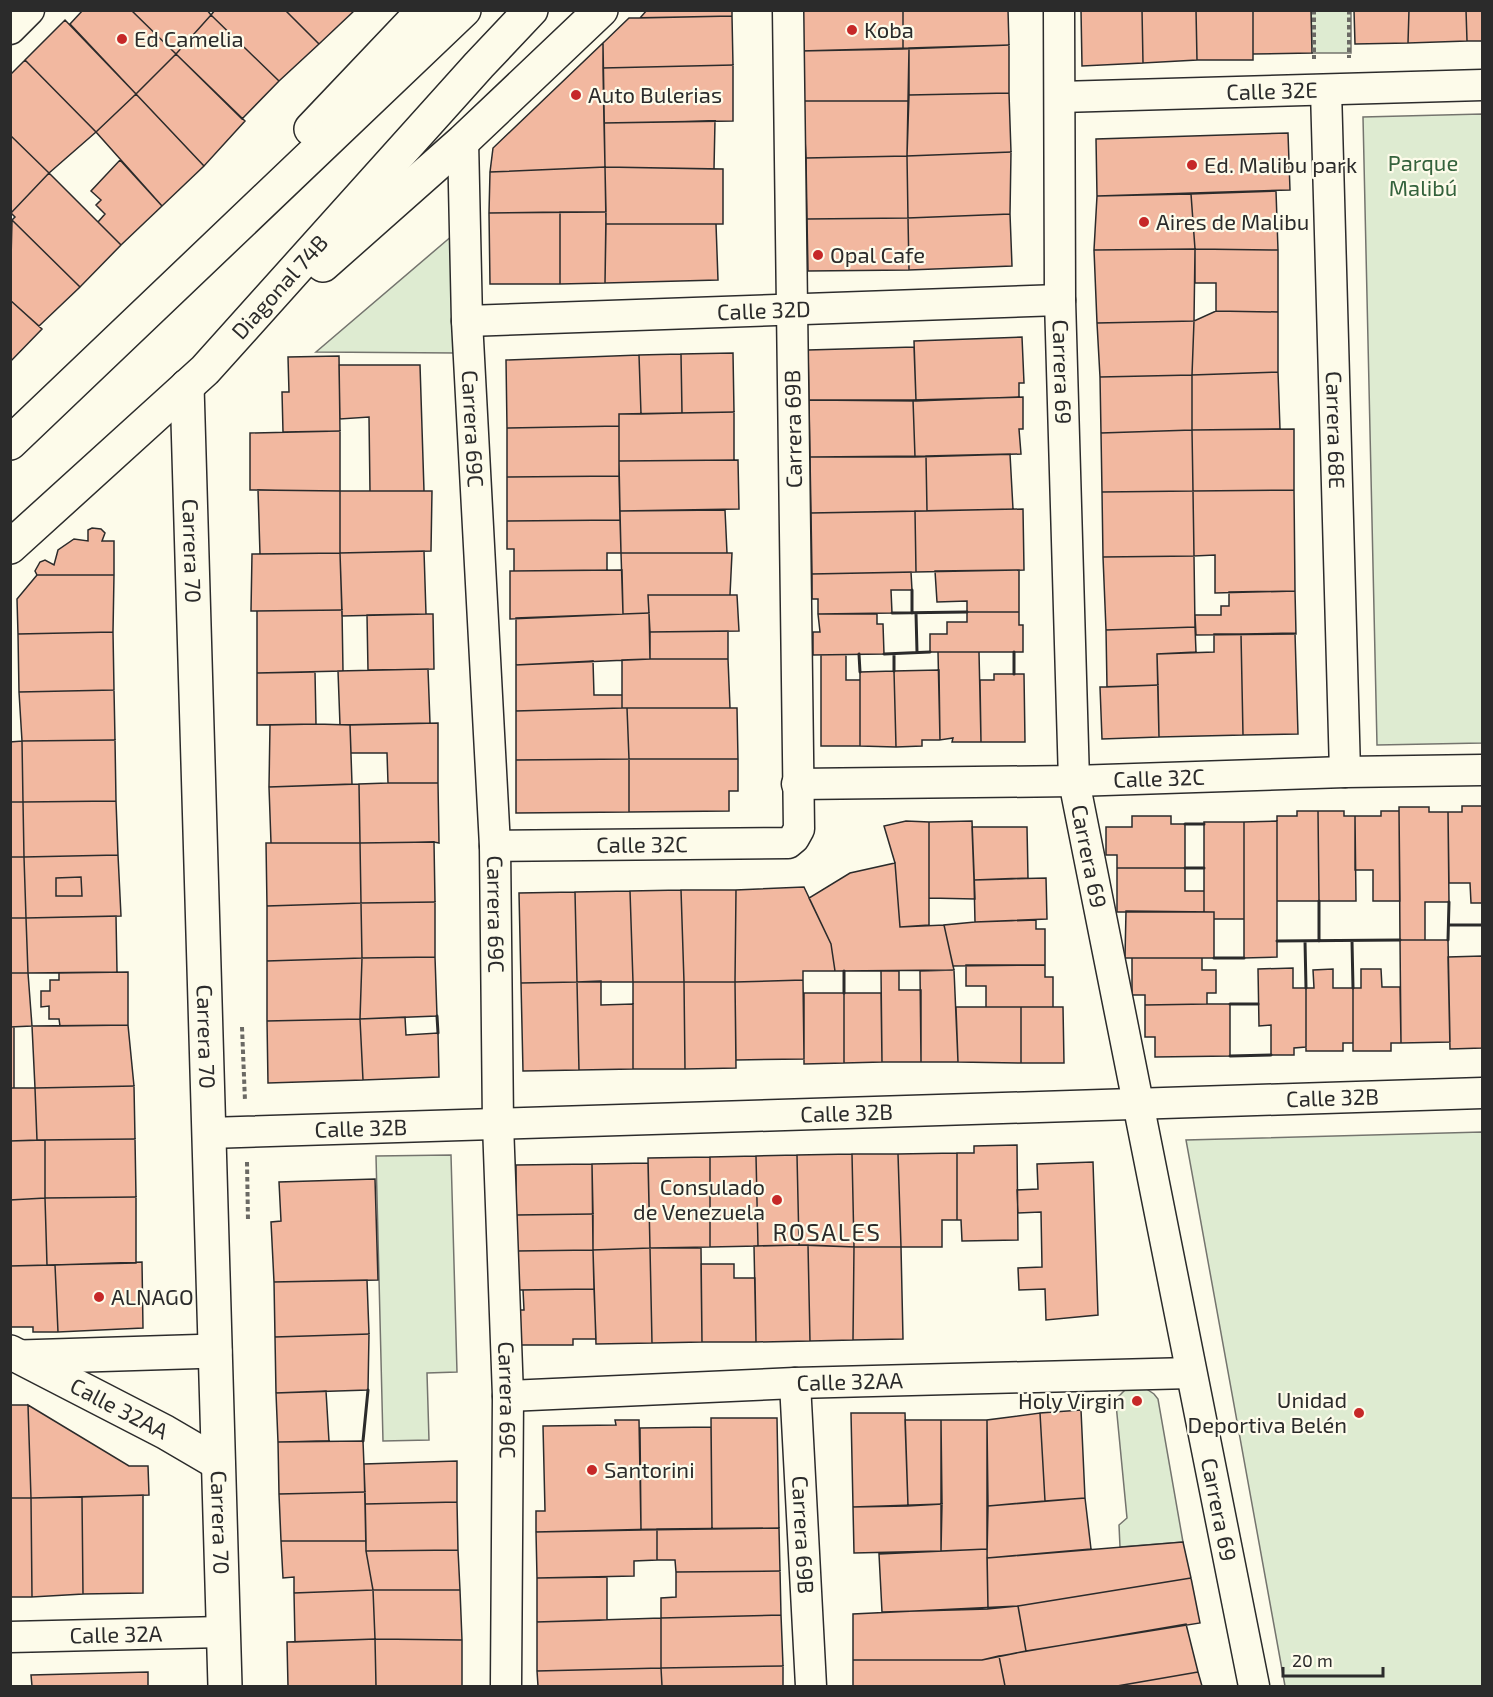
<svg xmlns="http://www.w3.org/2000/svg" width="1493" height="1697" viewBox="0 0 1493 1697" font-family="'Exo 2',sans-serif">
<rect width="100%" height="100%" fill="#fdfbea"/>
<path fill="#deebd1" stroke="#74746e" stroke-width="1.5" d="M1311 11H1351V53H1312Z
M1482 114V743L1377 745 1363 117Z
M453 235 456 353 316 352Z
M1482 1132V1686H1285L1186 1140Z
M451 1155 457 1372 427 1373 429 1440 383 1441 376 1156Z
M1142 1386 1154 1394 1158 1399 1183 1542 1120 1547 1119 1525 1127 1518 1116 1404 1117 1398 1127 1388Z"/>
<path fill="#f2b8a0" stroke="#2b2b2b" stroke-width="1.5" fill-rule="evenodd" d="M83 10H131L176 54 136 94 70 24Z
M131 10H207L211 15 176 54Z
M215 10H285L319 44 279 81 211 15Z
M285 10H355L319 44Z
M647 10H732V16L640 18Z
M801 10H903V49L801 51Z
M903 10H1008L1009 45 903 49Z
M1081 10H1142L1143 63 1082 66Z
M1142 10H1196L1197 60 1143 63Z
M1196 10H1253V60H1197Z
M1253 10H1311L1312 53 1253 54Z
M1354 10H1409L1408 43 1355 44Z
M1409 10H1466L1467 41 1408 43Z
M1466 10H1482V41H1467Z
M211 15 279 81 242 119 176 54Z
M732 16 733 65 603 68V43L629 18Z
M65 20 136 94 96 132 25 60Z
M603 43 605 167 490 172 493 148Z
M1009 45V93L909 95V48Z
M909 48 908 101H803L801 51Z
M176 54 245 121 204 166 136 94Z
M25 60 96 132 49 173 10 135V75Z
M733 65V121L604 123 603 68Z
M1009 93 1011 152 907 156 909 95Z
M136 94 204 166 162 206 96 132Z
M803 101H908L907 156 806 158Z
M715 121 714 169 605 167 604 123Z
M1288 133 1290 190 1097 196 1096 139Z
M10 135 49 173 11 213 10 212Z
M1011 152 1010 214 908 218 907 156Z
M907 156 908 218 807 219 806 158Z
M120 160 162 206 121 245 98 222 105 214 96 205 101 200 91 191Z
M605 167 606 212 489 213 490 172Z
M605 167 723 169V224H606Z
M49 173 121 245 80 287 12 220 15 217 11 213Z
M1276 191 1278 250 1195 249 1191 194Z
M1191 194 1195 249 1094 250 1097 196Z
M560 212V284H490L489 213Z
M560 212H606L605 283 560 284Z
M1010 214 1012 266 909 270 908 218Z
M908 218 909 270 808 271 807 219Z
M12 220 80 287 39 326 10 300Z
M606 224H716L718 280 605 283Z
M1195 249 1278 250V312L1216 311V283H1195Z
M1195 249 1194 321 1097 323 1094 250Z
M10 300 42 329 10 362Z
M1216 311 1278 312V372L1192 375 1194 321Z
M1194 321 1192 375 1100 377 1097 323Z
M1022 337 1024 383H1019V397L916 401 914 341Z
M914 347 916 401 809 400 808 350Z
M733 353 734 412 682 413 681 354Z
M681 354 682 413 641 414 639 355Z
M639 355 641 414H619V426L507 428 506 360Z
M339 356 340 431 283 432 282 392H289L288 357Z
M339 365H420L424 491H370L369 417 340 419Z
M1278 372 1280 429 1192 430V375Z
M1192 375V430L1101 433 1100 377Z
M1023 397V429H1019L1021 454 915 457 913 400Z
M809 400H913L915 457H810Z
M734 412V460L619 461V414Z
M619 426V476L507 477V428Z
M1294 429V490L1193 491 1192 430Z
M1192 430 1193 491 1102 492 1101 433Z
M340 431V491L250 490V433Z
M1010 454 1013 509 927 511 926 456Z
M926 456 927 511 811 513 810 457Z
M738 460 739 509 620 511 619 461Z
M619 476 620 520 507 521V477Z
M258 490 340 491V553L260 554Z
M1294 490 1295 591 1215 593V555L1194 556 1193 491Z
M340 491H432L431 551 340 553Z
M1193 491 1194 556 1103 557 1102 492Z
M1023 509 1024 570 916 572 915 511Z
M725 510 727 553H621L620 511Z
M915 511 916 572 812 574 811 513Z
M620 520 621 553H607V570L514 571V549H507V521Z
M92 528 101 529 105 533 102 541H114V575H37L35 571 40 562 45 560 54 565 58 550 74 539 88 541V530Z
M424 551 426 614 342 616 340 553Z
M340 553 342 610 251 611 252 554Z
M621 553H732L730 595H648L649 613 623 614Z
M1194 556 1195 627 1106 630 1103 557Z
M622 570 623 614 510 619V571Z
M1019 570V612H967V601L937 602 935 571Z
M911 572 912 590H891L892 613 818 614V599H812V574Z
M37 575H114L113 632 18 634 17 599Z
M1295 591 1296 634 1196 635 1195 615H1221V606H1229V592Z
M648 595H737L739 631 650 632Z
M342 610 343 671 257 673V611Z
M967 612H1019V625H1023V652H930V634H947V622H967Z
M649 613 650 659 516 665V618Z
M426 614H433L434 669 368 670 367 615Z
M818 614H877V624H883L884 654 813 655V632H820Z
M1195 627 1196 652 1157 654 1158 685 1107 687 1106 630Z
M728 631V659H650V632Z
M113 632 114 690 19 692 18 634Z
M1295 633 1298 734 1243 735 1241 634Z
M1214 634H1241L1243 735 1159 737 1157 654 1214 652Z
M938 652H979L981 742H952L953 738 940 740Z
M821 655H846V680H860V746H821Z
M650 659H728L730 708H622V660Z
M593 661 594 695H622V708L516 711V665Z
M428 669 430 723 340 725 338 671Z
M939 670 940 740H922V746L896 747 894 671Z
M894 671 896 747 860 746V672Z
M315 672 316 724 257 725V673Z
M994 674H1024L1025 742H981L980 680H994Z
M1158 685 1159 737 1102 739 1100 687Z
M114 690 115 740 22 741 19 692Z
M622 708H627L629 759 516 760V711Z
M627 708H737L738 759H629Z
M438 723V783H388L387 753H351L350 725Z
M316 724 350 725 352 784 269 787 270 725Z
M115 740 116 801 23 802 22 741Z
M22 741 23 802H10V742Z
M629 759V812L516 813V760Z
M629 759H738V791H729V811L629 812Z
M388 783H438L439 843 434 842 360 843 359 784Z
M359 784 360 843H271L269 787Z
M116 801 118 855 24 857 23 802Z
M10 802H23L24 857H10Z
M1462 806H1482V903H1471L1470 883H1449L1448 812H1462Z
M1399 807H1429V812H1448L1449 902H1425V940H1400Z
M1297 811H1318L1319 901H1277V816H1297Z
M1318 811H1344V816H1355L1356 901H1319Z
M1381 811H1399L1400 901H1373V870H1355V816H1381Z
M1132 816H1171V824H1185V868H1117V855H1106V827H1132Z
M906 821 929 822V925L900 927 895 863 884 826Z
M972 821 975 899 929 898V822Z
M1277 821V957L1244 958V822Z
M1204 822H1244V919H1214V912H1204Z
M972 827H1027L1028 878 974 880Z
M434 842 435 902 361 903 360 843Z
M266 843H360L361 903 267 906Z
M118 855 121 916 26 918 24 857ZM81 877 82 896H56V878Z
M10 857H24L26 918H10Z
M895 863 900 927 944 925 954 970 835 971 831 944 809 898 850 873Z
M1117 868H1185V891H1204V912H1117Z
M81 877 82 896H56V878Z
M1046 878 1047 919 975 922 974 880Z
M804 887 831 944 835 971H803V980L735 982 736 890Z
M681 890H736L735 982H684Z
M681 890 684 982H633L630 891Z
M630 891 633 982H577L575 892Z
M575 892 577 982 521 983 519 893Z
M435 902V957L362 958 361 903Z
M361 903 362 958 267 961V906Z
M1126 911 1214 912V958H1125Z
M116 916 117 972 28 973 26 918Z
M10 918H26L28 973H10Z
M1036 920V929H1045V965L953 966 944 925 975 922Z
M1400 940H1448L1450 1042 1401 1043Z
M1482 956V1048L1450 1049 1448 957Z
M435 957 437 1016 360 1019 362 958Z
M362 958 360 1019 267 1021V961Z
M1132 958H1202V970H1216V993H1207V1004L1145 1005V995H1132Z
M966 965H1045V977H1053V1007H986V986H966Z
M1293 968V988H1306V1047L1294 1048V1055H1271V1025L1259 1026 1258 969Z
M1333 969V988H1353V1043H1343V1051H1306V988H1314L1313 970Z
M1361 969H1381L1382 987H1400L1401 1043H1391V1051H1353V988H1361Z
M954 970 958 1062H921L920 971Z
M881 971H899V990H921V1062H882Z
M128 972V1025L60 1026 59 1019H49V1006L41 1007V991H50V980H59V973Z
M10 973H28L32 1026 10 1027Z
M803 980 804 1059 736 1060 735 982Z
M601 981V1005L633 1004V1069L579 1070 577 982Z
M577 982 579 1070 523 1071 521 983Z
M633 982H684L685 1069H633Z
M684 982H735L736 1068 685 1069Z
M804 993H844V1063L804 1064Z
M844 993H881L882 1062 844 1063Z
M1207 1004H1230V1056L1155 1057V1037H1145V1005Z
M956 1007H1021V1063L958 1062Z
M1021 1007H1063L1064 1063H1021Z
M405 1017 406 1035 438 1033 439 1077 363 1080 360 1019Z
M360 1019 363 1080 268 1083 267 1021Z
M128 1025 134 1086 35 1088 32 1026Z
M10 1027H14V1088H10Z
M134 1086 135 1139 37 1140 35 1088Z
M10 1088H35L37 1140 10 1141Z
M135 1139 136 1197 45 1198V1140Z
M45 1140V1198L10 1200V1141Z
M1017 1145 1018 1240 962 1241 961 1220H957V1153H974V1146Z
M957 1153V1220H942V1247H901L898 1154Z
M852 1154 854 1247 799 1245 797 1155Z
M852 1154H898L901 1247H854Z
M797 1155 799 1245 758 1246 756 1156Z
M756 1156 758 1246 710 1247V1157Z
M710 1157V1247L650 1248 648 1158Z
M1093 1162 1098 1315 1046 1320 1045 1289 1019 1290 1018 1268 1042 1267 1041 1212 1018 1213 1017 1190 1038 1189 1037 1164Z
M648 1163 650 1248 593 1250 592 1164Z
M592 1164 593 1214 516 1215V1165Z
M375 1179 378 1280 274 1282 271 1222 281 1221 279 1182Z
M136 1197V1263L47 1265 45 1198Z
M45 1198 47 1265 10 1266V1200Z
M593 1214V1250L517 1251 516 1215Z
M799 1245H808L810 1341 756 1342 754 1246Z
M808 1245 854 1247 853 1340 810 1341Z
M854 1247H901L903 1339 853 1340Z
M650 1248H701L702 1342 652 1343Z
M650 1248 652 1343 596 1344 593 1250Z
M593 1250 594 1289 518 1290 517 1251Z
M142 1262 143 1328 58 1332 55 1265Z
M701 1264H734V1278H755L756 1342H702Z
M55 1265 58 1332H33V1327H10V1266Z
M367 1280 369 1334 275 1337 274 1282Z
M594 1289 596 1339H573V1345H519L518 1310H524L523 1290Z
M369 1334 368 1390 276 1393 275 1337Z
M326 1391 329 1441 278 1442 276 1393Z
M10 1405H28L31 1498H10Z
M28 1405 129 1466H148L149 1495 31 1498Z
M1081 1410 1085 1498 1045 1501 1040 1413Z
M851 1413H905L908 1506 853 1507Z
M1040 1413 1045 1501 988 1506 987 1420Z
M711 1418H777L779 1528 712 1529Z
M615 1420H639L641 1530 536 1532V1511H545L543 1426 616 1425Z
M905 1420H941L942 1504 908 1506Z
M941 1420H987V1549L941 1551Z
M711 1427 712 1529 641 1530 640 1428Z
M363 1441 365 1492 279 1494 278 1442Z
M457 1461V1502L365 1504 364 1464Z
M365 1492 366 1541H281L279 1494Z
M143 1495V1593L83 1594 82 1497Z
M82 1497 83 1594 32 1597 31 1498Z
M10 1498H31L32 1597H10Z
M1085 1498 1091 1549 987 1558 988 1506Z
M457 1502 458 1550 366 1551 365 1504Z
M942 1504 941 1551 854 1553 853 1507Z
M779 1528 780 1571 676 1572 675 1560H657V1529Z
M657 1529V1560L634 1561V1576L537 1578 536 1532Z
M281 1541H366V1551L373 1590 294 1593V1577L283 1578Z
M1183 1542 1191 1578 1018 1606 988 1609 987 1558Z
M987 1549 988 1609 882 1612 879 1554Z
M458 1550 460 1590H373L366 1551Z
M780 1571 781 1615 661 1618V1598L676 1597V1572Z
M607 1577V1620L537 1622V1578Z
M1191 1578 1200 1623 1026 1651 1018 1606Z
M373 1590 375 1639 295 1642 294 1593Z
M373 1590H460L462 1640 375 1639Z
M1018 1606 1026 1651 982 1660H853V1614Z
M781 1615 783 1666 661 1668V1618Z
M661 1618V1668L537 1671V1622Z
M1186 1624 1198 1672 1117 1686H1005L999 1656Z
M375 1639 376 1686H288L287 1642Z
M375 1639 462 1640V1686H376Z
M999 1656 1005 1686H853V1660H982Z
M783 1666V1686H662L661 1668Z
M661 1668 662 1686H538L537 1671Z
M148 1672V1686H32L31 1675Z
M1198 1672 1202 1686H1117Z"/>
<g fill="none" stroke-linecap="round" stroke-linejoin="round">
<defs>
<g id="street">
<path id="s1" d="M1059 10 1060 300 1074 781 1254 1686"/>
<path d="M10 29 29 10"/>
<path id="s2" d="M1326 90 1345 772"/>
<path id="s3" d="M1060 97 1482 85"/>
<path id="s4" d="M463 141 467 321 495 846 498 1124 508 1396 506 1686"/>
<path id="s5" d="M467 321 1060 300"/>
<path id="s6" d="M797 784 1074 781 1345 772 1482 770"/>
<path id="s7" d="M495 846 788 843 794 838 799 829 788 10"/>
<path id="s8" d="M209 1133 1482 1093"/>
<path id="s9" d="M795 1383 811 1686"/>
<path id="s10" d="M508 1396 795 1383 1191 1373"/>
<path id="s11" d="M10 1637 222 1632"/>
</g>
<g id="secondary">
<path d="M311 129 424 10"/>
<path d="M323 265 463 141 601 10"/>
<path id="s12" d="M187 386 225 1686"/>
<path d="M10 443 464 10"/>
<path id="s13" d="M10 547 205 370 479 65 531 10"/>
<path id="s14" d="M10 1352 165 1432 218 1463"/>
<path d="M21 1357 215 1351"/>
</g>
</defs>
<use href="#street" stroke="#2b2b2b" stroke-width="33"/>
<use href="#secondary" stroke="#2b2b2b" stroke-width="36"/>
<path stroke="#6a6964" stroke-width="4" stroke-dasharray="4.5 3" stroke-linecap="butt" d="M1314 10V59
M1349 10V58
M242 1027 245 1101
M247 1162 248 1221"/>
<use href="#street" stroke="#fdfbea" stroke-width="30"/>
<use href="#secondary" stroke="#fdfbea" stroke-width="33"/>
<path stroke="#2b2b2b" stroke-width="3" d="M912 590V613
M892 613 967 612
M916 613 917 652
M859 654 860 672
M884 654 930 652
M894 654V671
M1014 674V652
M1185 824H1204
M1185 868H1204
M1319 901V941
M1449 925H1482
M1448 940 1449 902
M1277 941 1400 940
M1305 941 1306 988
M1352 941 1353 988
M1214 958H1244
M844 971V993
M1230 1004H1258
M437 1016 438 1033
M1230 1056 1271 1055
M363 1441 368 1390"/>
</g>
<g fill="#c62828" stroke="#fdfbea" stroke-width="2">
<circle cx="852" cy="30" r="6"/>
<circle cx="122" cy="39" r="6"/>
<circle cx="576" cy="95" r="6"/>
<circle cx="1192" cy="165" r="6"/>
<circle cx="1144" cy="222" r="6"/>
<circle cx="818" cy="255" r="6"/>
<circle cx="777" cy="1200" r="6"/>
<circle cx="99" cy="1297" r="6"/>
<circle cx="1137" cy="1401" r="6"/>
<circle cx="1359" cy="1413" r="6"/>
<circle cx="592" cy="1470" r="6"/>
</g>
<g text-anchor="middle" stroke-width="4.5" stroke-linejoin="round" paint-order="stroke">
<g font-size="22" fill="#2b2b2b" stroke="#fdfbea" text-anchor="start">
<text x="864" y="38">Koba</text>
<text x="134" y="47">Ed Camelia</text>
<text x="588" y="103">Auto Bulerias</text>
<text x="1204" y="173">Ed. Malibu park</text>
<text x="1156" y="230">Aires de Malibu</text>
<text x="830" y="263">Opal Cafe</text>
<text x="765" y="1195" text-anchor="end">Consulado<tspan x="765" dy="25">de Venezuela</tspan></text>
<text x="111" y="1305">ALNAGO</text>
<text x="1347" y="1408" text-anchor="end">Unidad<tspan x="1347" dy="25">Deportiva Belén</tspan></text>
<text x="1125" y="1409" text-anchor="end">Holy Virgin</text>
<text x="604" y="1478">Santorini</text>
</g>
<g font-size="22" fill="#2b2b2b" stroke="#fdfbea">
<text dy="8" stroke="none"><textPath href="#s3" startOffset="212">Calle 32E</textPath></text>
<text dy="8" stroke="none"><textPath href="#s13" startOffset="375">Diagonal 74B</textPath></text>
<text dy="8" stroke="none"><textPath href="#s5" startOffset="297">Calle 32D</textPath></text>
<text dy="8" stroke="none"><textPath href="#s1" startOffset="362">Carrera 69</textPath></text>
<text dy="8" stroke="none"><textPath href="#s4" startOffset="288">Carrera 69C</textPath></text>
<text transform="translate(793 429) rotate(-91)" y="8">Carrera 69B</text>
<text dy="8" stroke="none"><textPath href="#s2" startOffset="340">Carrera 68E</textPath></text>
<text dy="8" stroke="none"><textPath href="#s12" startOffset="165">Carrera 70</textPath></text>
<text dy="8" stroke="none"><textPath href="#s6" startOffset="362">Calle 32C</textPath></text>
<text dy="8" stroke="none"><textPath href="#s7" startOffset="147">Calle 32C</textPath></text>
<text dy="8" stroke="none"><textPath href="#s1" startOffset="848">Carrera 69</textPath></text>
<text dy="8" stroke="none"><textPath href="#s4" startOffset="774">Carrera 69C</textPath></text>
<text dy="8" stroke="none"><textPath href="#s12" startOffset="651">Carrera 70</textPath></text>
<text dy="8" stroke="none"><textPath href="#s8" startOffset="1124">Calle 32B</textPath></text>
<text dy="8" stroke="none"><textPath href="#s8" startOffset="638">Calle 32B</textPath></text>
<text dy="8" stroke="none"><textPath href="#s8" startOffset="152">Calle 32B</textPath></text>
<text dy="8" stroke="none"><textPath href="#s10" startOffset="342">Calle 32AA</textPath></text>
<text dy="8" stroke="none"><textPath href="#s4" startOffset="1260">Carrera 69C</textPath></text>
<text dy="8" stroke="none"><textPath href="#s14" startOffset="123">Calle 32AA</textPath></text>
<text dy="8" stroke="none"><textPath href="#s1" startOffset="1514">Carrera 69</textPath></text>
<text dy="8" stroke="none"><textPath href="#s12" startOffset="1137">Carrera 70</textPath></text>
<text dy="8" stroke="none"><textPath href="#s9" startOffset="152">Carrera 69B</textPath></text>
<text dy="8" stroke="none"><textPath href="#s11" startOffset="106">Calle 32A</textPath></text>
</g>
<g font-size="22" fill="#34623c" stroke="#fdfbea">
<text x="1423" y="171">Parque<tspan x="1423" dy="25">Malibú</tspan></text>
</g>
<g font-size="24" letter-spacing="1.5" fill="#2b2b2b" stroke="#fdfbea">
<text x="827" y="1241">ROSALES</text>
</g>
</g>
<rect width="1493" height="1697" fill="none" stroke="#2b2b2b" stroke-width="24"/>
<path d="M1283 1667v9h100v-9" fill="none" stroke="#2b2b2b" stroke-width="3"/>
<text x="1292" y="1667" font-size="18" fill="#2b2b2b" stroke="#fdfbea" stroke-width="4.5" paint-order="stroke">20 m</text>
</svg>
